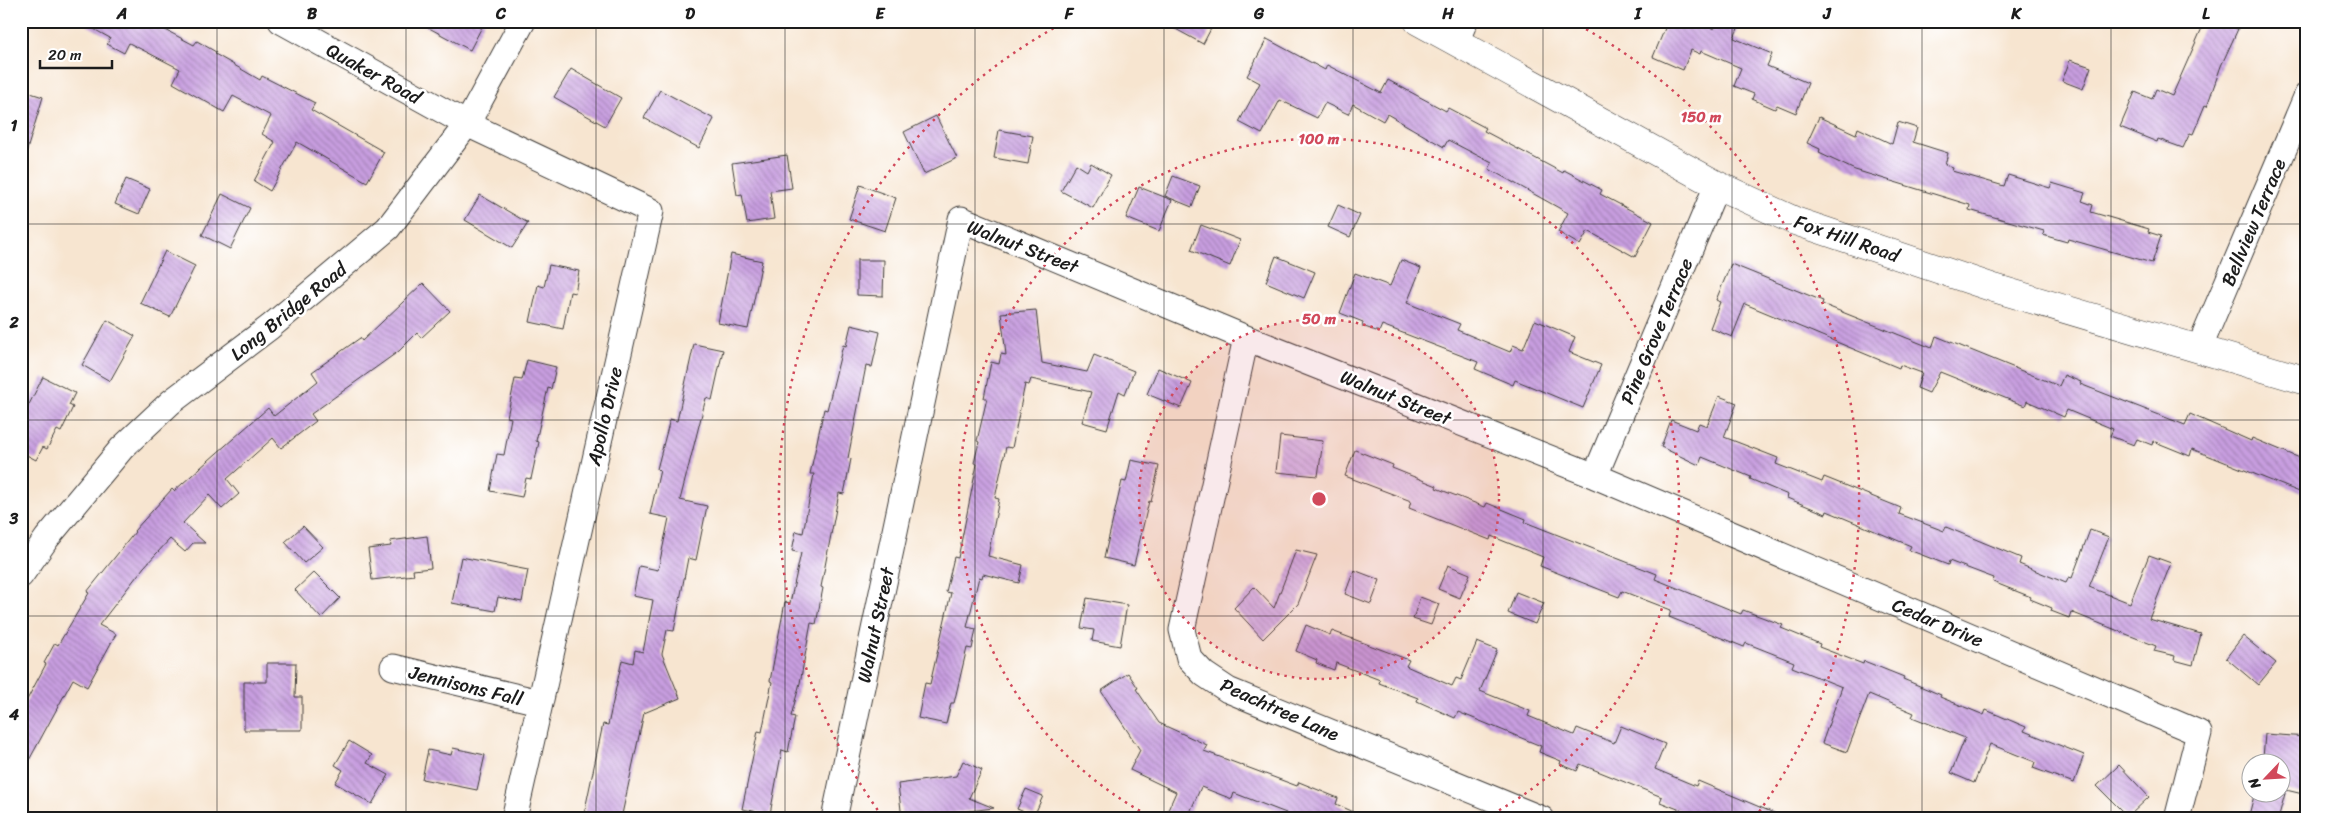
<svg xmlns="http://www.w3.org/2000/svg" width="2328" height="840" viewBox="0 0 2328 840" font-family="Sriracha,sans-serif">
<defs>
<pattern id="building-back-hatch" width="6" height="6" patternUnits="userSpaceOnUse" patternTransform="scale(1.25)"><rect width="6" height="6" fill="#c89ee0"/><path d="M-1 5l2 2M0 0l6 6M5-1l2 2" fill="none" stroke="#a280b5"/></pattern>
</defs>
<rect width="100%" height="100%" fill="#fff"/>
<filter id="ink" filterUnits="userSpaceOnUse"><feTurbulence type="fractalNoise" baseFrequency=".02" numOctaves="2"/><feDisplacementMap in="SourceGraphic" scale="10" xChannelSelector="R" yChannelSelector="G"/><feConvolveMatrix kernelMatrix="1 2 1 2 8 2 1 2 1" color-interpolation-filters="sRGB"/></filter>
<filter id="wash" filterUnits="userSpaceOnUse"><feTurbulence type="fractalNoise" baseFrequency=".0096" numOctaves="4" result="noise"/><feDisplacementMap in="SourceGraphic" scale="20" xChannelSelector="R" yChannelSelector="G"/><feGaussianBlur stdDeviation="1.12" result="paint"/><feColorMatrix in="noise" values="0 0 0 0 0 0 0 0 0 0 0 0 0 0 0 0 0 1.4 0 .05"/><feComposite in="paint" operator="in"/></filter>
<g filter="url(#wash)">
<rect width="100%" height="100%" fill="#f7e5d0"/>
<g id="blocks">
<path fill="url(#building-back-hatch)" d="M79 21H163L160 27 194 45 197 41 216 52 215 54 260 80 262 76 315 103 311 110 384 152 367 182 297 142 270 191 254 181 275 142 262 134 271 116 233 96 224 112 173 83 180 69 129 43 124 53 107 44 110 38Z
M416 21H485L470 50Z
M1161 21H1215L1203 44Z
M1668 21H1696L1714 29 1718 21H1741L1734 38 1772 54 1767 66 1808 83 1796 113 1777 105 1775 109 1752 99 1754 94 1734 86 1741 68 1701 51 1700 54 1691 50 1683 70 1653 57Z
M2208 21H2218L2238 29 2221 66 2207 106 2205 105 2193 134 2190 133 2183 148 2158 139 2157 142 2120 127 2135 92 2152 99 2156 89 2172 96 2202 28 2204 29Z
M1267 39 1325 70 1327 65 1381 93 1388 80 1446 111 1448 108 1486 128 1484 131 1563 173 1564 170 1602 190 1600 194 1653 222 1635 257 1588 231 1580 245 1558 232 1568 213 1489 169 1492 163 1448 140 1444 147 1387 114 1383 121 1353 104 1348 114 1325 103 1317 118 1280 100 1262 134 1239 122 1260 83 1247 76Z
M2070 60 2091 67 2083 89 2062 81Z
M571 69 621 98 605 126 554 97Z
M21 90 43 97 26 153 21 152Z
M660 90 714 119 699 148 644 118Z
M936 116 957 158 924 174 904 132Z
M1819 117 1856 134 1858 128 1892 144 1898 122 1917 128 1913 142 1948 153 1945 165 1953 168 1952 171 2004 186 2008 175 2050 188 2052 183 2085 193 2082 201 2093 205 2091 212 2149 229 2148 232 2161 236 2152 263 2068 239 2067 242 2043 235 2044 231 1969 210 1970 205 1855 170 1819 153 1820 149 1807 143Z
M999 130 1033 136 1028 164 994 158Z
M787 155 792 188 770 191 774 219 747 223 742 194 737 195 732 163Z
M1091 163 1111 175 1093 208 1061 191 1076 164 1087 171Z
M1173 176 1200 186 1192 207 1165 196Z
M126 179 150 189 139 214 115 204Z
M860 185 896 198 885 231 849 219Z
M1139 187 1172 200 1159 231 1126 218Z
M222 194 250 208 230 249 202 235Z
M480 195 528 223 512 248 465 220Z
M1338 205 1360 215 1350 237 1328 227Z
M1201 225 1240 240 1230 266 1191 250Z
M165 251 195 266 170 317 140 303Z
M731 254 762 261 748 329 718 323Z
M1276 256 1315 272 1304 298 1266 282Z
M857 260H884L883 296 857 295Z
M1401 260 1421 268 1407 303 1460 324 1457 330 1510 352 1513 345 1523 349 1535 320 1575 337 1569 352 1601 365 1583 408 1515 380 1513 385 1475 369 1478 362 1382 325 1379 332 1362 326 1363 322 1340 313 1355 273 1390 286Z
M1731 264 1823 301 1822 304 1932 348 1936 336 2059 386 2064 375 2081 382 2080 384 2185 425 2190 414 2251 441 2252 438 2307 461V495L2192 449 2190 456 2153 441 2152 445 2137 439 2134 445 2110 436 2113 429 2067 410 2064 417 2027 401 2025 406 1940 372 1929 393 1917 388 1922 373 1900 365 1899 368 1745 304 1732 337 1710 328 1720 302 1716 300Z
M549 265 579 271 575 293 570 292 563 329 530 322 538 285 544 287Z
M423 283 450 311 421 338 417 333 399 351 311 414 316 421 281 448 273 438 227 479 239 494 222 509 209 495 183 523 205 543H193L185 552 170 539 144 567 99 625 116 634 87 687 73 679 21 775V711L46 664 44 663 55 643 58 645 89 593 87 592 135 532 134 531 172 489 174 491 268 408 274 416 318 381 312 372 360 338 362 341Z
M1036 310 1042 363 1087 372 1094 355 1134 371 1125 394 1119 391 1107 429 1082 422 1091 392 1031 379 1029 385 1025 384 1012 448 1006 447 995 498 999 499 988 556 1023 565 1019 583 983 574 982 578 979 577 967 627 976 629 972 649 967 648 954 703H951L946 724 918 718 925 683 930 684 951 593 946 592 954 557 958 558 977 464 974 463 979 442 977 441 987 398H984L991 362 999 364 1001 354 1006 355 1001 313Z
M107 320 135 336 110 381 82 365Z
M851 325 880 332 872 367 866 366 848 458 851 459 844 494 839 493 821 587 823 588 816 624 811 623 800 683 791 716 795 717 788 752 782 750 770 814 742 809 758 731 762 732 772 682 770 681 785 602 790 603 801 553 792 551 796 531 803 533 814 474H810L824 409 827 410 843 345 846 346Z
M694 344 723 350 712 400 706 398 680 500 707 506 696 560 688 558 674 631 667 630 662 654 680 698 644 713 621 819H583L603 724 608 725 622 660 633 663 635 650 643 652 653 600 633 596 639 566 658 570 669 518 650 514 660 470 657 469 670 419 677 421Z
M527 360 556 367 551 389 548 388 536 441 539 442 531 479 526 478 522 497 490 491 497 454 504 455 511 418 507 417 515 379 522 380Z
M1158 368 1192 383 1181 408 1147 394Z
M43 377 75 393 69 405 73 407 61 432 57 430 47 449 43 447 36 460 21 452V420Z
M1719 396 1737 403 1724 437 1778 458 1776 464 1822 482 1824 477 1901 508 1899 514 1944 531 1946 527 2021 558 2019 564 2066 583 2069 577 2072 578 2090 530 2109 537 2089 587 2130 603 2149 555 2171 563 2149 619 2201 634 2193 665 2174 660 2175 656 2154 651 2156 646 2071 612 2069 618 2051 611 2052 608 2030 599 2031 597 1993 582 1994 578 1949 561 1948 565 1909 550 1911 546 1827 511 1826 514 1787 498 1788 495 1750 479 1751 477 1702 457 1699 465 1661 447 1671 420 1696 430 1699 423 1707 426Z
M1280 436 1323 441 1318 476 1276 472Z
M1355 450 1393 465 1392 468 1437 486 1436 488 1485 507 1487 503 1526 519 1525 522 1657 574 1655 579 1741 614 1743 610 1783 625 1781 628 1820 644 1819 647 1863 664 1864 661 1904 677 1903 679 1941 695 1940 697 1984 715 1986 710 2026 727 2024 731 2084 755 2074 783 2033 768 2035 762 1990 744 1974 783 1951 773 1965 738 1912 717 1914 713 1869 694 1847 752 1822 743 1842 687 1792 667 1794 662 1746 643 1744 647 1669 617 1671 610 1622 591 1619 597 1540 566 1543 557 1491 536 1490 540 1409 508 1411 501 1345 476Z
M1131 460 1159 466 1151 502 1149 501 1134 565 1104 558 1122 481 1126 482Z
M303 526 323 547 304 563 285 542Z
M427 536 431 568 413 570 414 575 372 580 368 549 391 546 390 541Z
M1296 550 1317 555 1298 604 1263 639 1234 608 1254 587 1274 608Z
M461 557 528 570 522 602 498 597 495 611 452 603Z
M1448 565 1470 574 1460 598 1438 589Z
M1354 570 1380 580 1371 604 1345 594Z
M314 572 340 598 321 618 295 590Z
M1516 592 1544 603 1535 624 1508 613Z
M1420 597 1439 604 1431 625 1413 619Z
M1087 598 1127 605 1120 646 1092 641 1094 630 1081 628Z
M1306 625 1330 635 1332 631 1409 660 1406 666 1452 686 1456 678 1461 680 1477 642 1497 650 1480 691 1530 711 1528 716 1574 735 1577 728 1614 743 1621 726 1665 744 1655 769 1696 786 1698 781 1788 819H1694L1681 814 1683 811 1660 802 1662 797 1580 764 1577 771 1560 764 1561 761 1539 752 1541 746 1458 712 1455 718 1417 701 1418 698 1379 683 1380 680 1336 663 1334 670 1316 663 1317 660 1296 651Z
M2243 636 2276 663 2258 685 2226 658Z
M267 663H296L295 697H302V730H244V682H267Z
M1128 673 1138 688 1136 689 1159 723 1207 745 1204 751 1297 786 1299 782 1338 798 1336 804 1369 819H1284L1286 813 1234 793 1232 799 1201 787 1187 819H1164L1176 792 1130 770 1140 750 1101 691Z
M2265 734 2307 737V795L2286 790 2278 819H2248L2255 792H2280V762H2261V758H2263Z
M349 741 372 755 367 763 389 775 372 804 335 783 343 770 335 765Z
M453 748 485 755 477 790 422 779 428 750 451 755Z
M963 761 982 770 969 798 994 808 902 819 898 784 956 776Z
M2119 765 2149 797 2128 817 2097 786Z
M1026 789 1043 796 1034 816 1017 809Z"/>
</g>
</g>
<g filter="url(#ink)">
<use href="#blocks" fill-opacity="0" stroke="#3d3a37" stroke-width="1"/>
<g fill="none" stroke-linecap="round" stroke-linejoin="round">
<defs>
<path id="minor" d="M281 21 467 124 651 211 514 819
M1456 42 1465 21
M1246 338 1182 630 1189 658 1204 674 1228 690 1542 819
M2199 349 2307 95
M1595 476 1717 185
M21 575 47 538 122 448 171 402 270 327 388 228 467 124 523 21
M393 667 539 702
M834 819 961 219 1246 338 1595 476 2199 733 2177 819"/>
<path id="secondary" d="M1418 21 1717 185 1795 221 1994 288 2307 381"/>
</defs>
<use href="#minor" stroke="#3d3a37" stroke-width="27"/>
<use href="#secondary" stroke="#3d3a37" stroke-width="29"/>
<use href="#minor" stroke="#fff" stroke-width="25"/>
<use href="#secondary" stroke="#fff" stroke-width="28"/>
</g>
</g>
<path fill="none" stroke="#1c1c1c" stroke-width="1" stroke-opacity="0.55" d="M217 21V819M406 21V819M596 21V819M785 21V819M975 21V819M1164 21V819M1353 21V819M1543 21V819M1732 21V819M1922 21V819M2111 21V819M21 224H2307M21 420H2307M21 616H2307"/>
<circle cx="1319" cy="499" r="180" fill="#d1495b" fill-opacity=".12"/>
<g fill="none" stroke="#d1495b" stroke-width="2.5" stroke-dasharray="2.5 5">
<circle cx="1319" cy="499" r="180"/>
<path d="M1153 818A360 360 0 1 1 1485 818"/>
<path d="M882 816A540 540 0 0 1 1065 22M1573 22A540 540 0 0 1 1756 816"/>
</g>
<g text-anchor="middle" stroke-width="5" stroke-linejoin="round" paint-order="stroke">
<g font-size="19" fill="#1c1c1c" stroke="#fff">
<text transform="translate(374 73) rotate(29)" y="7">Quaker Road</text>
<text transform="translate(2253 222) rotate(-67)" y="7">Bellview Terrace</text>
<text transform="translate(1847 238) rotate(19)" y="7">Fox Hill Road</text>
<text transform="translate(1023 246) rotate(21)" y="7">Walnut Street</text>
<text transform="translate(288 311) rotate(-39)" y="7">Long Bridge Road</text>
<text transform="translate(1656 331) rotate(-67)" y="7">Pine Grove Terrace</text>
<text transform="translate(1396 397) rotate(22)" y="7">Walnut Street</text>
<text transform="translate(604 416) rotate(-77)" y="7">Apollo Drive</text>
<text transform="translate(1938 622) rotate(23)" y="7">Cedar Drive</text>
<text transform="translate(875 625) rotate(-78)" y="7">Walnut Street</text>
<text transform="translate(466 685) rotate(14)" y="7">Jennisons Fall</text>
<text transform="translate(1280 709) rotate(24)" y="7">Peachtree Lane</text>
</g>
</g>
<circle cx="1319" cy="499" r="8" fill="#d1495b" stroke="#fff" stroke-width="2.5"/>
<g font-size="15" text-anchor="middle" font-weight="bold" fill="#d1495b" stroke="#fff" stroke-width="5" stroke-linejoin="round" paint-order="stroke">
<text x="1701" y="122">150 m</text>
<text x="1319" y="144">100 m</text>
<text x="1319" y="324">50 m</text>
</g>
<rect width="2328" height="840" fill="none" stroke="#fff" stroke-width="55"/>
<g transform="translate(2266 778) rotate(245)"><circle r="24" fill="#ffffff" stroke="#a4a4a4"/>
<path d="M0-4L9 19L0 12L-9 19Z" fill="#d1495b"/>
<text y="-8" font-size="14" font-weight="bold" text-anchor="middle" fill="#1c1c1c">N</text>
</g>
<path d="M40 60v8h72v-8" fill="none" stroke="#1c1c1c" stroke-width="2.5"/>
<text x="48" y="60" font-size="15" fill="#1c1c1c" stroke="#ffffff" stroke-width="4" paint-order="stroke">20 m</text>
<rect x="28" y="28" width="2272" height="784" fill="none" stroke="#1c1c1c" stroke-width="2"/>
<g font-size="16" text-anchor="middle" font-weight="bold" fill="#1c1c1c">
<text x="122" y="19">A</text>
<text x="312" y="19">B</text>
<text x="501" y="19">C</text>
<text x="690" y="19">D</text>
<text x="880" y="19">E</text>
<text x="1069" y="19">F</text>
<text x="1259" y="19">G</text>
<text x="1448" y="19">H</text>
<text x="1638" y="19">I</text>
<text x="1827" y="19">J</text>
<text x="2016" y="19">K</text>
<text x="2206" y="19">L</text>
<text x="14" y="131">1</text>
<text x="14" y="328">2</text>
<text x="14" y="524">3</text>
<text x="14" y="720">4</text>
</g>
</svg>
